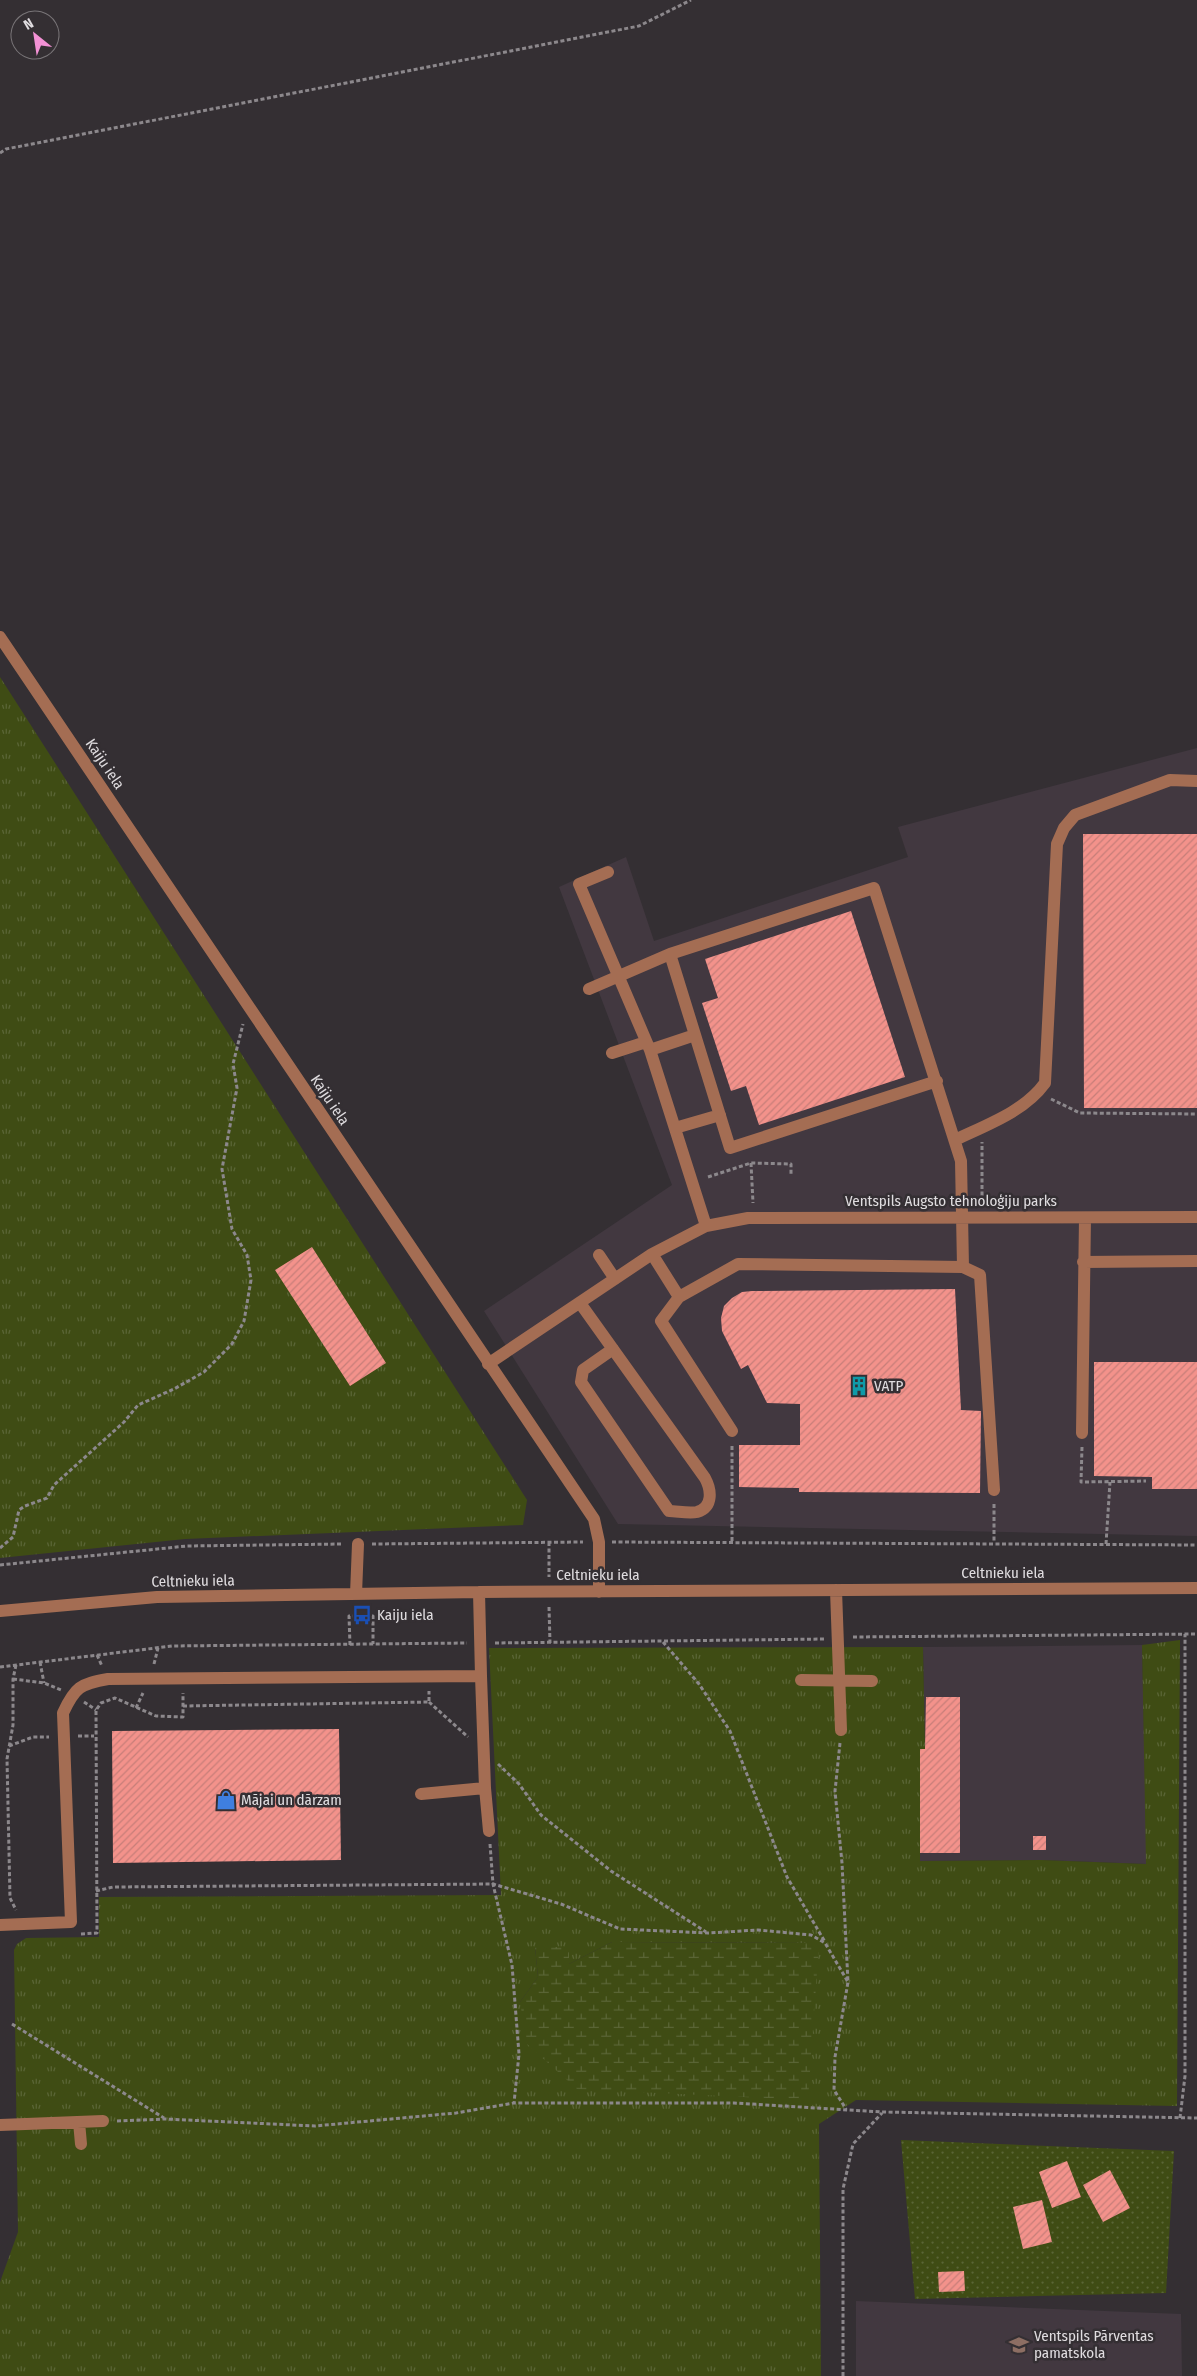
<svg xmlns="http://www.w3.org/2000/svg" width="1197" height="2376" viewBox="0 0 1197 2376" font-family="'Fira Sans Condensed',sans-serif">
<defs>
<pattern id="grass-tufts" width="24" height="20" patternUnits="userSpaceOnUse" patternTransform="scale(1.25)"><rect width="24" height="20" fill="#3f4c14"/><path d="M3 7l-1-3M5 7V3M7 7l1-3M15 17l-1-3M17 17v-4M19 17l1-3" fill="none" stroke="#5a6536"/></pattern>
<pattern id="wetland-marsh" width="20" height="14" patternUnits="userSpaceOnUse" patternTransform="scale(1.25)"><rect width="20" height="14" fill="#3f4c14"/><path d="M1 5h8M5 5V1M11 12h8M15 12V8" fill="none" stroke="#5a6536"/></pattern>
<pattern id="park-dots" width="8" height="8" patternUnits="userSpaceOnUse" patternTransform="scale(1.25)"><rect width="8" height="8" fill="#3f4c14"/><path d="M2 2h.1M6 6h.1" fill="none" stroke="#5a6536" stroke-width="1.8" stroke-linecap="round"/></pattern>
<pattern id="building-hatch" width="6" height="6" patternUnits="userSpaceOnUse" patternTransform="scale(1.25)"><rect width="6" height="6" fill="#f3928b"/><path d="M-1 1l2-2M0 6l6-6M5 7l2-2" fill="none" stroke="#c77e79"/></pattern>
</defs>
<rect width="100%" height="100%" fill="#342f33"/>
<path fill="#423840" d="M1197 748V1536L618 1524 484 1311 672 1185 559 887 626 857 654 941 908 857 898 827Z
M1142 1645 1147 1864 1041 1860 920 1861V1749H925L923 1647Z
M856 2301 1181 2314 1182 2376H856Z"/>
<path fill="url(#grass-tufts)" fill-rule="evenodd" d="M0 677 527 1500 523 1525 185 1539 0 1558Z
M1180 1640 1177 2106 856 2100 819 2124 821 2376H0V2282L18 2232 14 1950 17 1944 26 1938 99 1937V1897L501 1895 489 1648 923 1647 925 1749H920V1861L1041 1860 1146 1864 1142 1645ZM612 1942 819 1943 520 2002 538 1977 535 1947 569 1964Z"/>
<path fill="url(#wetland-marsh)" d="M612 1942 819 1943 808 2100 577 2089 527 2044 520 2002 538 1977 535 1947H569V1964Z"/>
<path fill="url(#park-dots)" d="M901 2140 1174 2151 1166 2293 915 2299Z"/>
<path fill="url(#building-hatch)" d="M1083 834H1197V1108H1084Z
M851 911 905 1077 759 1125 746 1086 731 1091 702 1003 718 998 705 959Z
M312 1247 386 1363 350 1386 275 1270Z
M955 1289 961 1410 981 1411 980 1493 799 1492V1488L739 1487V1445H800V1404L767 1403 748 1365 741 1369 722 1331 721 1318 724 1306 732 1298 742 1292 752 1291Z
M1094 1362H1197V1489H1152V1477L1094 1476Z
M926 1697H960V1853H920V1749H925Z
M339 1729 341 1860 113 1863 112 1731Z
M1033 1836H1046V1850H1033Z
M1067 2161 1081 2197 1052 2208 1039 2172Z
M1110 2170 1130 2208 1103 2222 1083 2185Z
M1042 2200 1052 2242 1023 2249 1013 2207Z
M964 2271 965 2291 939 2292 938 2272Z"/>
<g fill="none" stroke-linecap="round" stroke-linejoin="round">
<path stroke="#8c888c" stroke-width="3" stroke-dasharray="4 2.5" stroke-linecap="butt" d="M0 153 6 149 639 26 691 0
M1051 1099 1080 1113 1197 1114
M751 1163 753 1203
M708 1177 751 1163 791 1164V1176
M982 1202V1142
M1082 1447 1081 1482 1146 1481
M994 1504V1543
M732 1541V1444
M549 1542V1577
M612 1542 1197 1545
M372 1544 583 1542
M1106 1544 1110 1482
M0 1548 13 1537 19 1510 25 1506 47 1498 54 1485 124 1422 138 1405 174 1389 204 1372 232 1344 244 1321 251 1280 247 1255 232 1229 222 1169 237 1088 233 1064 243 1024
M0 1565 187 1546 343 1544
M549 1607 550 1643
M853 1637 1197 1634
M663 1642 699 1684 730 1731 787 1877 825 1942
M495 1643 824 1639
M350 1645 349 1616H373V1644
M97 1655 102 1666
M40 1662 44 1683
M154 1664 158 1648
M16 1665 13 1679V1725L7 1759 10 1898 16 1910
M0 1667 172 1646 467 1643
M13 1679 44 1683 61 1690
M84 1702 96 1710
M429 1702 468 1737
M183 1706 429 1702V1691
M136 1708 143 1693
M78 1736H94
M840 1743 835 1791 842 1863 848 1982 835 2057 834 2090 846 2109
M9 1746 33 1737H49
M498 1764 519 1784 541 1815 611 1871 706 1932
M490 1844 493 1884 512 1965 519 2054 514 2103
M96 1891 113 1887 493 1884 561 1904 620 1929 708 1933 758 1930 811 1935 825 1943 848 1982
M81 1934 97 1933 96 1710 101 1703 115 1698 156 1716 183 1717V1693
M12 2024 164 2118
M1180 2118 1185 2076V1634
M117 2121 165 2119 315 2126 456 2113 514 2103H734L882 2112 1197 2118
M843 2376V2189L853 2144 882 2113"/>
<path stroke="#a46d53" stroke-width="12" d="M0 637 594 1519 599 1542V1592
M608 872 579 884 650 1050 706 1226
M670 954 730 1148 937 1081
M589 989 670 954 874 888 961 1161 963 1267 980 1275 994 1490
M650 1050 695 1035
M612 1053 646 1042
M675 1128 720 1115
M955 1140C986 1125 1024 1112 1045 1083L1057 844 1064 828 1075 815 1170 780 1197 781
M652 1254 679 1297 661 1321 732 1431
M599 1255 615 1279
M1083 1262 1197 1261
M679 1297 738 1264 963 1267
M580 1303 705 1478C711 1489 714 1507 697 1512 689 1514 677 1511 669 1511L581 1382 583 1370 613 1349
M488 1364 652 1254 706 1226 748 1218 1197 1217
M1082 1433 1085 1218
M836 1590 841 1730
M356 1594 358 1544
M0 1611 157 1597 479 1592 1197 1588
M801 1680 872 1681
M485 1788 489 1831
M421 1794 485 1788 481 1676
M0 1925 71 1922 63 1713C75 1687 80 1684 108 1679L481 1676 479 1592
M79 2122 81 2144
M0 2125 103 2121"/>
</g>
<defs>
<symbol id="building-bare" viewBox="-9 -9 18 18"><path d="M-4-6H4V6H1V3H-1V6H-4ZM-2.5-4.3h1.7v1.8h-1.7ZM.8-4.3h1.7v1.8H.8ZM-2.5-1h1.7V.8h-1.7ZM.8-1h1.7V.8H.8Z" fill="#0f9aa8" stroke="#342f33" stroke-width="2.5" paint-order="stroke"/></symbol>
<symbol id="bus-bare" viewBox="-9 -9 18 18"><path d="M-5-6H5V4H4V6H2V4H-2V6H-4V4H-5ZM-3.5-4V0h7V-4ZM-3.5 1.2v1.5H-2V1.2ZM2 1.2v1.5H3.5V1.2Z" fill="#1a4fb4" stroke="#342f33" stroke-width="2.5" paint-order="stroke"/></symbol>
<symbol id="shop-bare" viewBox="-9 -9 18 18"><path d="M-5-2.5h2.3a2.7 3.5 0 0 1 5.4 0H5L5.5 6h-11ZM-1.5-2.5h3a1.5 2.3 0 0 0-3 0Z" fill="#3f7fe0" stroke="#342f33" stroke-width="2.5" paint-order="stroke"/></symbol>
<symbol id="school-bare" viewBox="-9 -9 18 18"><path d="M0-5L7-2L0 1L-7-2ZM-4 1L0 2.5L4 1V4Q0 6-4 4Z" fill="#8d6e63" stroke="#342f33" stroke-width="2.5" paint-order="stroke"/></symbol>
</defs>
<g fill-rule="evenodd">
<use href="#building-bare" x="845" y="1372" width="28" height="28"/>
<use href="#bus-bare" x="348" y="1601" width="28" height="28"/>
<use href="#shop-bare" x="212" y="1786" width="28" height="28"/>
<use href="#school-bare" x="1005" y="2331" width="28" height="28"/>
</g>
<g text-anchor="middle" stroke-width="5" stroke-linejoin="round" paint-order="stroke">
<g font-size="15" fill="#e0dde0" stroke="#342f33">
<text transform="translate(105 764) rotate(56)" y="5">Kaiju iela</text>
<text transform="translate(330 1100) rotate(56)" y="5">Kaiju iela</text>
<text x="951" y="1206">Ventspils Augsto tehnoloģiju parks</text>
<text x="1003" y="1578">Celtnieku iela</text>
<text x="598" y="1580">Celtnieku iela</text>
<text transform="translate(193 1581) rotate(-1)" y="5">Celtnieku iela</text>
</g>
<g font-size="15" fill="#e0dde0" stroke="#342f33" text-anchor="start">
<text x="874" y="1391">VATP</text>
<text x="377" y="1620">Kaiju iela</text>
<text x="241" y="1805">Mājai un dārzam</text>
<text x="1034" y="2341">Ventspils Pārventas<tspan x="1034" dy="17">pamatskola</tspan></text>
</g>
</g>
<g transform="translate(35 35) rotate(330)"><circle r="24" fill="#342f33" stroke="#797578"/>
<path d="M0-4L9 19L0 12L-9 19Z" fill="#f391d5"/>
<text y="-8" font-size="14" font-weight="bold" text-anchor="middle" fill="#e0dde0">N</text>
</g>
</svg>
